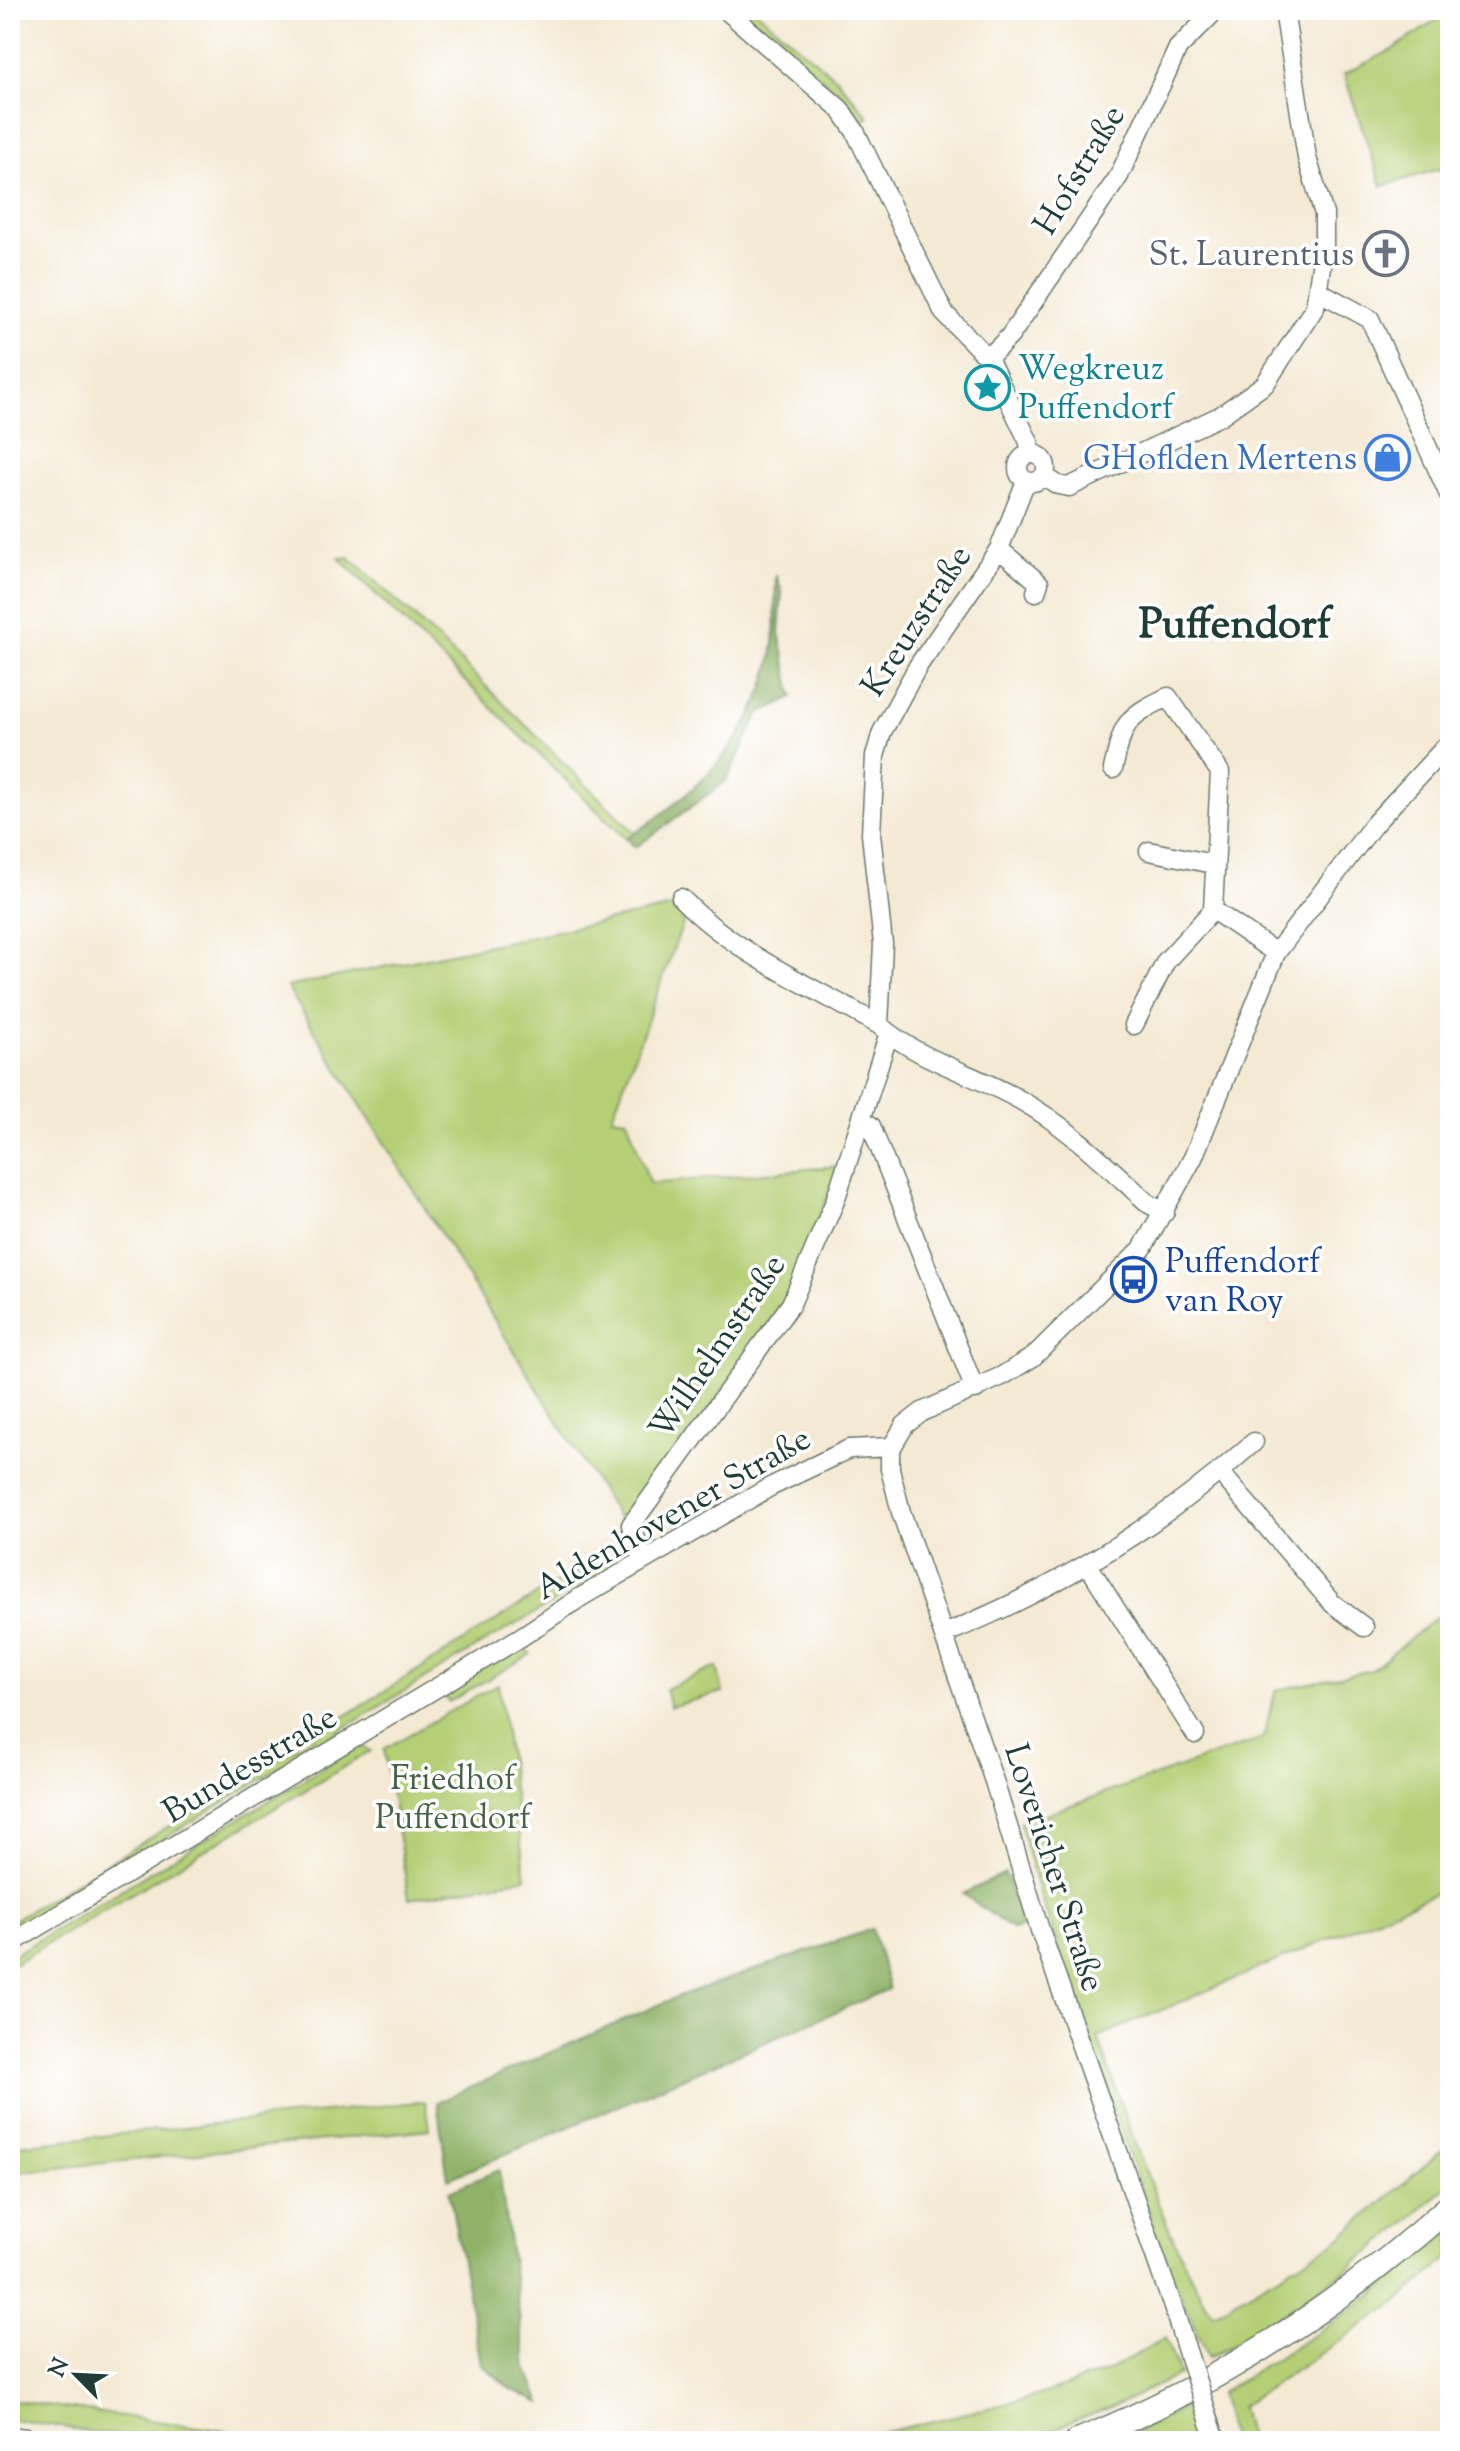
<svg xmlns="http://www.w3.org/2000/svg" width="1460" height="2451" viewBox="0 0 1460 2451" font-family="'Sorts Mill Goudy',serif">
<rect width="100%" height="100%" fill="#fff"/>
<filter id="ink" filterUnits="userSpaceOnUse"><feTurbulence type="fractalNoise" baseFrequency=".0125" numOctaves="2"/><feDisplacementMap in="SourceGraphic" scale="16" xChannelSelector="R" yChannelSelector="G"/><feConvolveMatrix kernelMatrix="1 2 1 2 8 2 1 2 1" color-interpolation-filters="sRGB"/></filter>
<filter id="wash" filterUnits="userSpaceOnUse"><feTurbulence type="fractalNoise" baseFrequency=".006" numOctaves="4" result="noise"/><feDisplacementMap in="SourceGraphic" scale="32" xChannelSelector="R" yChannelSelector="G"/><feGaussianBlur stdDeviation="1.8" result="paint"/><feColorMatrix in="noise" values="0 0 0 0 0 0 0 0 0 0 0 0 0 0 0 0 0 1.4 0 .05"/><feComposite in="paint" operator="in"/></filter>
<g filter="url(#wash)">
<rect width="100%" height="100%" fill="#f4e9d3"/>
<path fill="#b4cf75" stroke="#6a8654" stroke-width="2" d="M743 10H755L837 79 869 117 862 122 842 96Z
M1450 11V166L1382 186 1344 74 1390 51Z
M349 557 437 638 635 833 626 839 339 558Z
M673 907 686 915 612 1117 627 1119 650 1184 840 1166 788 1297 625 1529 287 987Z
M633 1544 630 1558 478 1646 10 1933V1922L232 1788 555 1583Z
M1450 1606V1887L1098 2037C1121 2105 1144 2173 1173 2238 1185 2264 1196 2290 1213 2314L1335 2242 1450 2144V2184C1375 2252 1298 2309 1209 2358L1169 2271 1036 1883 1020 1823 1263 1738 1276 1690 1372 1670Z
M523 1646 531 1654 449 1702 445 1697 486 1664Z
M717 1667 723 1692 670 1707 665 1689Z
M498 1684 526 1878 409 1899 384 1749Z
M361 1745 371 1751 10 1966V1957Z
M425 2101 429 2129 10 2173V2146Z
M1450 2230V2257L1397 2302 1241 2407 1250 2441H1232L1220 2393C1300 2344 1382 2295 1450 2230Z
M1165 2338 1180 2374 1119 2404 1024 2441H848L1030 2398 1108 2371Z
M10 2400 295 2441H151L10 2419Z
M1188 2405 1200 2441H1119L1123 2439Z"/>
<path fill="#8fb266" stroke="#57784d" stroke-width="2" d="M776 575 782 592 779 633 793 697 759 714 726 781 636 847 626 839C691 797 754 741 771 661 777 634 775 603 776 575Z
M1005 1873 1023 1927 1013 1930 963 1894Z
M872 1929 889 1989 448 2179 437 2102 679 1996Z
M499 2170 526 2366 541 2403 511 2389 481 2364 449 2191Z"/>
</g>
<g filter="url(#ink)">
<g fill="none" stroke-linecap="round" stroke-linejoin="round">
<defs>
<path id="minor" d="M726 10 840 109 855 131 944 313 988 358 1029 442 1030 454
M1318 291 1370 319 1450 497
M988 358 1010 336 1119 176 1178 48 1216 10
M1018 468a14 14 0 1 1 28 0a14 14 0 1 1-28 0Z
M1044 476 1058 485 1069 487 1220 416 1265 384 1315 307 1324 246V214L1307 158 1284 10
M1026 481 999 549 918 666 882 732 875 756 871 834 883 944 879 1025C918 1060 975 1074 1020 1100 1069 1127 1108 1167 1149 1204L1165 1212
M999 549 1039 583 1036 592
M1113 769C1124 723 1123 718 1168 697L1220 772 1213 910 1276 953
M1149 851 1213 864
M681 898C735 954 813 987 879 1025
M1134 1025 1166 961 1213 910
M863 1120 871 1126 975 1390
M1220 1472 1332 1603 1364 1627
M643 1559 631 1525 791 1304 835 1201 889 1033
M1088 1565 1195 1734
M944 1634C1059 1588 1162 1524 1254 1442
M10 1944 521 1637 581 1597 770 1487 849 1449 891 1447
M1172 2304 1040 1930 994 1781 901 1512 890 1469V1450L905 1425 922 1412 1002 1376 1033 1357 1142 1249 1193 1158 1276 953 1374 824 1450 742"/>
<path id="major" d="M10 2439 25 2441
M1078 2441C1216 2386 1340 2305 1450 2206"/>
</defs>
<use href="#minor" stroke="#6a796c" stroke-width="21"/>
<use href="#major" stroke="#6a796c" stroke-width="27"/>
<use href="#minor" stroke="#fff" stroke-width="18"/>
<use href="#major" stroke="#fff" stroke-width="24"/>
<defs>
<path id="minor-bridge" d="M1172 2304 1216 2441"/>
</defs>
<use href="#minor-bridge" stroke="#6a796c" stroke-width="21" stroke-linecap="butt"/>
<use href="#minor-bridge" stroke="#fff" stroke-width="18"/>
</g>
</g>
<defs>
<symbol id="church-ring" viewBox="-11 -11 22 22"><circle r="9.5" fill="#fff" stroke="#6b7280" stroke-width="1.5"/><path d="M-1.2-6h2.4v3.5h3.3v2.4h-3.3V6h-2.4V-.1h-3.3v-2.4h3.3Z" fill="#6b7280"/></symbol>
<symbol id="sight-ring" viewBox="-11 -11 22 22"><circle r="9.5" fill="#fff" stroke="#0f9aa8" stroke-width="1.5"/><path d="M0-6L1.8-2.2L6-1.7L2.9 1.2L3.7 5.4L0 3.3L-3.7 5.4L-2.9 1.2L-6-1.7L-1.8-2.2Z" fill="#0f9aa8"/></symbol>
<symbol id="shop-ring" viewBox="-11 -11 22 22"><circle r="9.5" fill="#fff" stroke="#3f7fe0" stroke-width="1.5"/><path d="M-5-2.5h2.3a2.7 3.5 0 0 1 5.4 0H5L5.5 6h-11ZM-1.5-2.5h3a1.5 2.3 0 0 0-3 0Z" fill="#3f7fe0"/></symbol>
<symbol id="bus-ring" viewBox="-11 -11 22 22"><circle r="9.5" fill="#fff" stroke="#1a4fb4" stroke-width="1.5"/><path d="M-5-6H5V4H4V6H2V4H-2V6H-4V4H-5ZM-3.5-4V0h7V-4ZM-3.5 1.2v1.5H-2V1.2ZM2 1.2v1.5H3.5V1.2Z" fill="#1a4fb4"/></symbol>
</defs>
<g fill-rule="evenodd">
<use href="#church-ring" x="1360" y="228" width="51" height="51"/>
<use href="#sight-ring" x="962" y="362" width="51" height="51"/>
<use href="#shop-ring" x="1362" y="432" width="51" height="51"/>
<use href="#bus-ring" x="1108" y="1254" width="51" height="51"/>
</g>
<g text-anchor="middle" stroke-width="7" stroke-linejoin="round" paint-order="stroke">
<g font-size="34" fill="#1f3d34" stroke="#fff">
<text transform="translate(1078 169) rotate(-59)" y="12">Hofstraße</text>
<text transform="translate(915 620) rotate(-57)" y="12">Kreuzstraße</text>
<text transform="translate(716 1346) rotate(-56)" y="12">Wilhelmstraße</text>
<text transform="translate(672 1512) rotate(-30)" y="12">Aldenhovener Straße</text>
<text transform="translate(249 1763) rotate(-31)" y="12">Bundesstraße</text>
<text transform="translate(1056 1867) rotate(72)" y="12">Lovericher Straße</text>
</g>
<g font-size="34" fill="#5b616d" stroke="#fff" text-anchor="end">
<text x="1354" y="265">St. Laurentius</text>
</g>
<g font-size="34" fill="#0d838f" stroke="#fff" text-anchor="start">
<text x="1018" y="379">Wegkreuz<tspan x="1018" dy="39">Puffendorf</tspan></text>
</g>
<g font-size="34" fill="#366cbe" stroke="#fff" text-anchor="end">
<text x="1357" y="469">GHoflden Mertens</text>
</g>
<g font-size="34" fill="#164399" stroke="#fff" text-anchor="start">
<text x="1165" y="1272">Puffendorf<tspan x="1165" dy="39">van Roy</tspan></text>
</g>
<g font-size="34" fill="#446244" stroke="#fff">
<text x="453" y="1789">Friedhof<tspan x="453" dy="39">Puffendorf</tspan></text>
</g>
<g font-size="42" font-weight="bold" fill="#1f3d34" stroke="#fff">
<text x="1235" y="637">Puffendorf</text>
</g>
</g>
<rect width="1460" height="2451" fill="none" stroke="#fff" stroke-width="40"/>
<g transform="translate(76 2375) rotate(294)" stroke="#ffffff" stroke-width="6" paint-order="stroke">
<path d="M0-6L14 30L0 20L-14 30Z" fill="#1f3d34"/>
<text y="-12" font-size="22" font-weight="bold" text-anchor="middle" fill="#1f3d34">N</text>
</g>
</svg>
